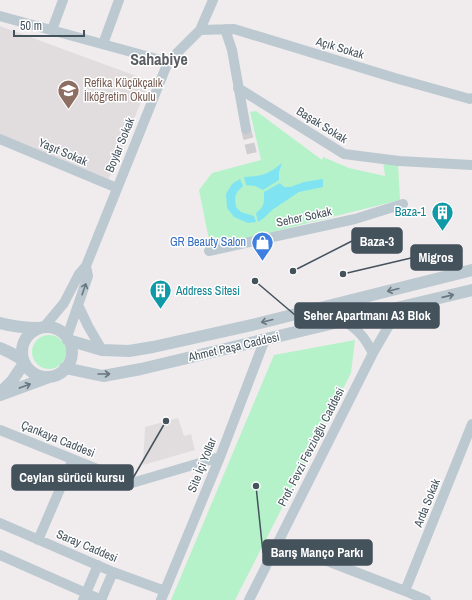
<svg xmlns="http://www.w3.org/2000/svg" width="472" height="600" viewBox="0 0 472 600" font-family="'Archivo Narrow',sans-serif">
<rect width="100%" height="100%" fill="#f0eced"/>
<path fill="#e1dddf" d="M0 26 150 81 107 183 0 138Z
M178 418 184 436 191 434 195 450 143 465 145 427Z"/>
<path fill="#b6f2c9" d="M256 111 322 160 323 157 349 168 385 176 383 161 398 164 400 200 220 245 209 240 199 190 212 173 261 160 250 112Z
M32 352a17 17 0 1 1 34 0a17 17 0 1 1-34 0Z
M355 340 351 373 235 600H171L274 355Z"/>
<path fill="#80e3f2" d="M282 163 279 172V180L263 190 255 186 246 185 244 177C262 176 267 175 282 163Z
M240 179 243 186 237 192 235 198 236 207 241 212 254 216 256 222 248 223 234 217 227 208 226 194 232 184Z
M323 179V187L299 192 272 210 264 218 258 222 256 213C265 206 264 203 264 192L280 183 284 187H290L304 182Z"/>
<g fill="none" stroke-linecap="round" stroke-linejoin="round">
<path stroke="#cecdd0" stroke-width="10" stroke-dasharray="10 5" stroke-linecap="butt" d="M246 129 252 154"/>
<path stroke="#bcc9d1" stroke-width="10" d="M0 16 168 62
M225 29 232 50 246 129
M52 30 63 0
M200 30 234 29 395 78 470 99 472 98
M103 44 119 0
M238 88 344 154 399 161 472 165
M0 139 117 188
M209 251 355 219 403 204
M78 305 88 326 102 350
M344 321C360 331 364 337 373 353
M44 327 64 303 79 274 86 266 168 62 200 30 213 0
M67 337 88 276 86 266
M0 430 132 483 220 457
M0 523 113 572 165 591
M38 540 73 459
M278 542 405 591 426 600
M0 555 86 593 102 600
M405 591 472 424
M83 600 98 565
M101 600 113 572
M161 600 220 457 265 339
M249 600 373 353 399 308"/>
<path stroke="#bcc9d1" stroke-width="12" d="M0 323C14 327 25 328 40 328
M22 352a25 25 0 1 1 50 0a25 25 0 1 1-50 0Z
M68 340 102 350 129 351 153 347 256 324 472 270
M0 348 11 353 23 360
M65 368 103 376 141 369 472 290
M0 393 12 381 24 363
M0 395 49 377"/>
</g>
<defs><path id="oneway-shaft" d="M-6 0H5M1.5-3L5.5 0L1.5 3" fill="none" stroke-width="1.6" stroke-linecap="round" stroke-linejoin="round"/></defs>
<g stroke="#68767f">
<use href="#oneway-shaft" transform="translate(84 289) rotate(-71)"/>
<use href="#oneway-shaft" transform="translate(393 290) rotate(166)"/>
<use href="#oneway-shaft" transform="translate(448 296) rotate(-13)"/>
<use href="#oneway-shaft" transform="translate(267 321) rotate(166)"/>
<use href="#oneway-shaft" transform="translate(104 374)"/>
<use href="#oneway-shaft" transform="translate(25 386) rotate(-20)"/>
</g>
<defs>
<symbol id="school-pin" viewBox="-11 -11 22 30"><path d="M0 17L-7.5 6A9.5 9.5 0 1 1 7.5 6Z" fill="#8d6e63" stroke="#fff"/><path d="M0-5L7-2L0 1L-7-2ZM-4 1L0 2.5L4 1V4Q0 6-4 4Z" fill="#fff"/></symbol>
<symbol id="building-pin" viewBox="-11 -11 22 30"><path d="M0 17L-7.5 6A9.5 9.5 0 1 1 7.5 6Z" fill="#0f9aa8" stroke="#fff"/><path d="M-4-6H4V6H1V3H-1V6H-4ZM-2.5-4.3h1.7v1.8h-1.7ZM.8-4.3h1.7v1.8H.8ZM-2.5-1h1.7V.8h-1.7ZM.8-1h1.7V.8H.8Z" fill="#fff"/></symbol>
<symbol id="shop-pin" viewBox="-11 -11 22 30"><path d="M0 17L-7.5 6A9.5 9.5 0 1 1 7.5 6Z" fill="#3f7fe0" stroke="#fff"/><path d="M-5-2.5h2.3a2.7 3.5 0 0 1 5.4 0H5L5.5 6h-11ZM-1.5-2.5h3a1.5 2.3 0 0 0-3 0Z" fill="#fff"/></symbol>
</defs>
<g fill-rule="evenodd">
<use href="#school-pin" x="56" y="78" width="25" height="34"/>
<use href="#building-pin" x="430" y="200" width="25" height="34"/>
<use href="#shop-pin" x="250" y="230" width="25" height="34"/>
<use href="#building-pin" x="148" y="278" width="25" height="34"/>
</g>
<g text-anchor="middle" stroke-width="3" stroke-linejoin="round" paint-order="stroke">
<g font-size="12" fill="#44525c" stroke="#fff">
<text transform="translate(340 48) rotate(17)" y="4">Açık Sokak</text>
<text transform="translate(322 125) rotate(32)" y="4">Başak Sokak</text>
<text transform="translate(120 145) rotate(-68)" y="4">Boylar Sokak</text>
<text transform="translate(63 152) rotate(23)" y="4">Yaşıt Sokak</text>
<text transform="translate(304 217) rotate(-12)" y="4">Seher Sokak</text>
<text transform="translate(234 347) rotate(-13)" y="4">Ahmet Paşa Caddesi</text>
<text transform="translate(58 439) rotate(22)" y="4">Çankaya Caddesi</text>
<text transform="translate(311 447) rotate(-63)" y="4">Prof. Fevzi Fevzioğlu Caddesi</text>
<text transform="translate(202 465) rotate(-68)" y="4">Site İçi Yollar</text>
<text transform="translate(427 503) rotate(-68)" y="4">Arda Sokak</text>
<text transform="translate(87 546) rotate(23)" y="4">Saray Caddesi</text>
</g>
<g font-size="12" fill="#785e54" stroke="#fff" text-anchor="start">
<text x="84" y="87">Refika Küçükçalık<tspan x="84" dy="14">İlköğretim Okulu</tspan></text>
</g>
<g font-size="12" fill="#0d838f" stroke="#fff" text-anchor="end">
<text x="426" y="216">Baza-1</text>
<text x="176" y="295" text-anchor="start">Address Sitesi</text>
</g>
<g font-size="12" fill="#366cbe" stroke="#fff" text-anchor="end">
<text x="246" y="246">GR Beauty Salon</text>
</g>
<g font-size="16" font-weight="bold" fill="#595e62" stroke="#fff">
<text x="159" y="65">Sahabiye</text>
</g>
</g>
<path fill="none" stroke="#44525c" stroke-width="1.5" d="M293 271L352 241M343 274L411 258M255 281L295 315M166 421L133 478M256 486L263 553"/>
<g fill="#44525c" stroke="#fff" stroke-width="1.5">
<circle cx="293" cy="271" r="4"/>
<circle cx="343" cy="274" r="4"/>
<circle cx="255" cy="281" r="4"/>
<circle cx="166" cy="421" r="4"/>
<circle cx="256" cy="486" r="4"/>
</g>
<g fill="#44525c" stroke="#44525c" stroke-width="1.5">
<rect x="352" y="228" width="50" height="25" rx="4"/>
<rect x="411" y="245" width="51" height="25" rx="4"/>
<rect x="295" y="303" width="144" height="25" rx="4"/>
<rect x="12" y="465" width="121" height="25" rx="4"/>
<rect x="263" y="540" width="109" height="25" rx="4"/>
</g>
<g font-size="13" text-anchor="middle" font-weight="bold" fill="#fff">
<text x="377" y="246">Baza-3</text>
<text x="436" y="262">Migros</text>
<text x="367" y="320">Seher Apartmanı A3 Blok</text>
<text x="72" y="482">Ceylan sürücü kursu</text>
<text x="317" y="557">Barış Manço Parkı</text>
</g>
<path d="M14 30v6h70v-6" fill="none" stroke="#44525c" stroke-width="2"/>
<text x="20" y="30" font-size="12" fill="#44525c" stroke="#ffffff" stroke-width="3" paint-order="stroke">50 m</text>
</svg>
